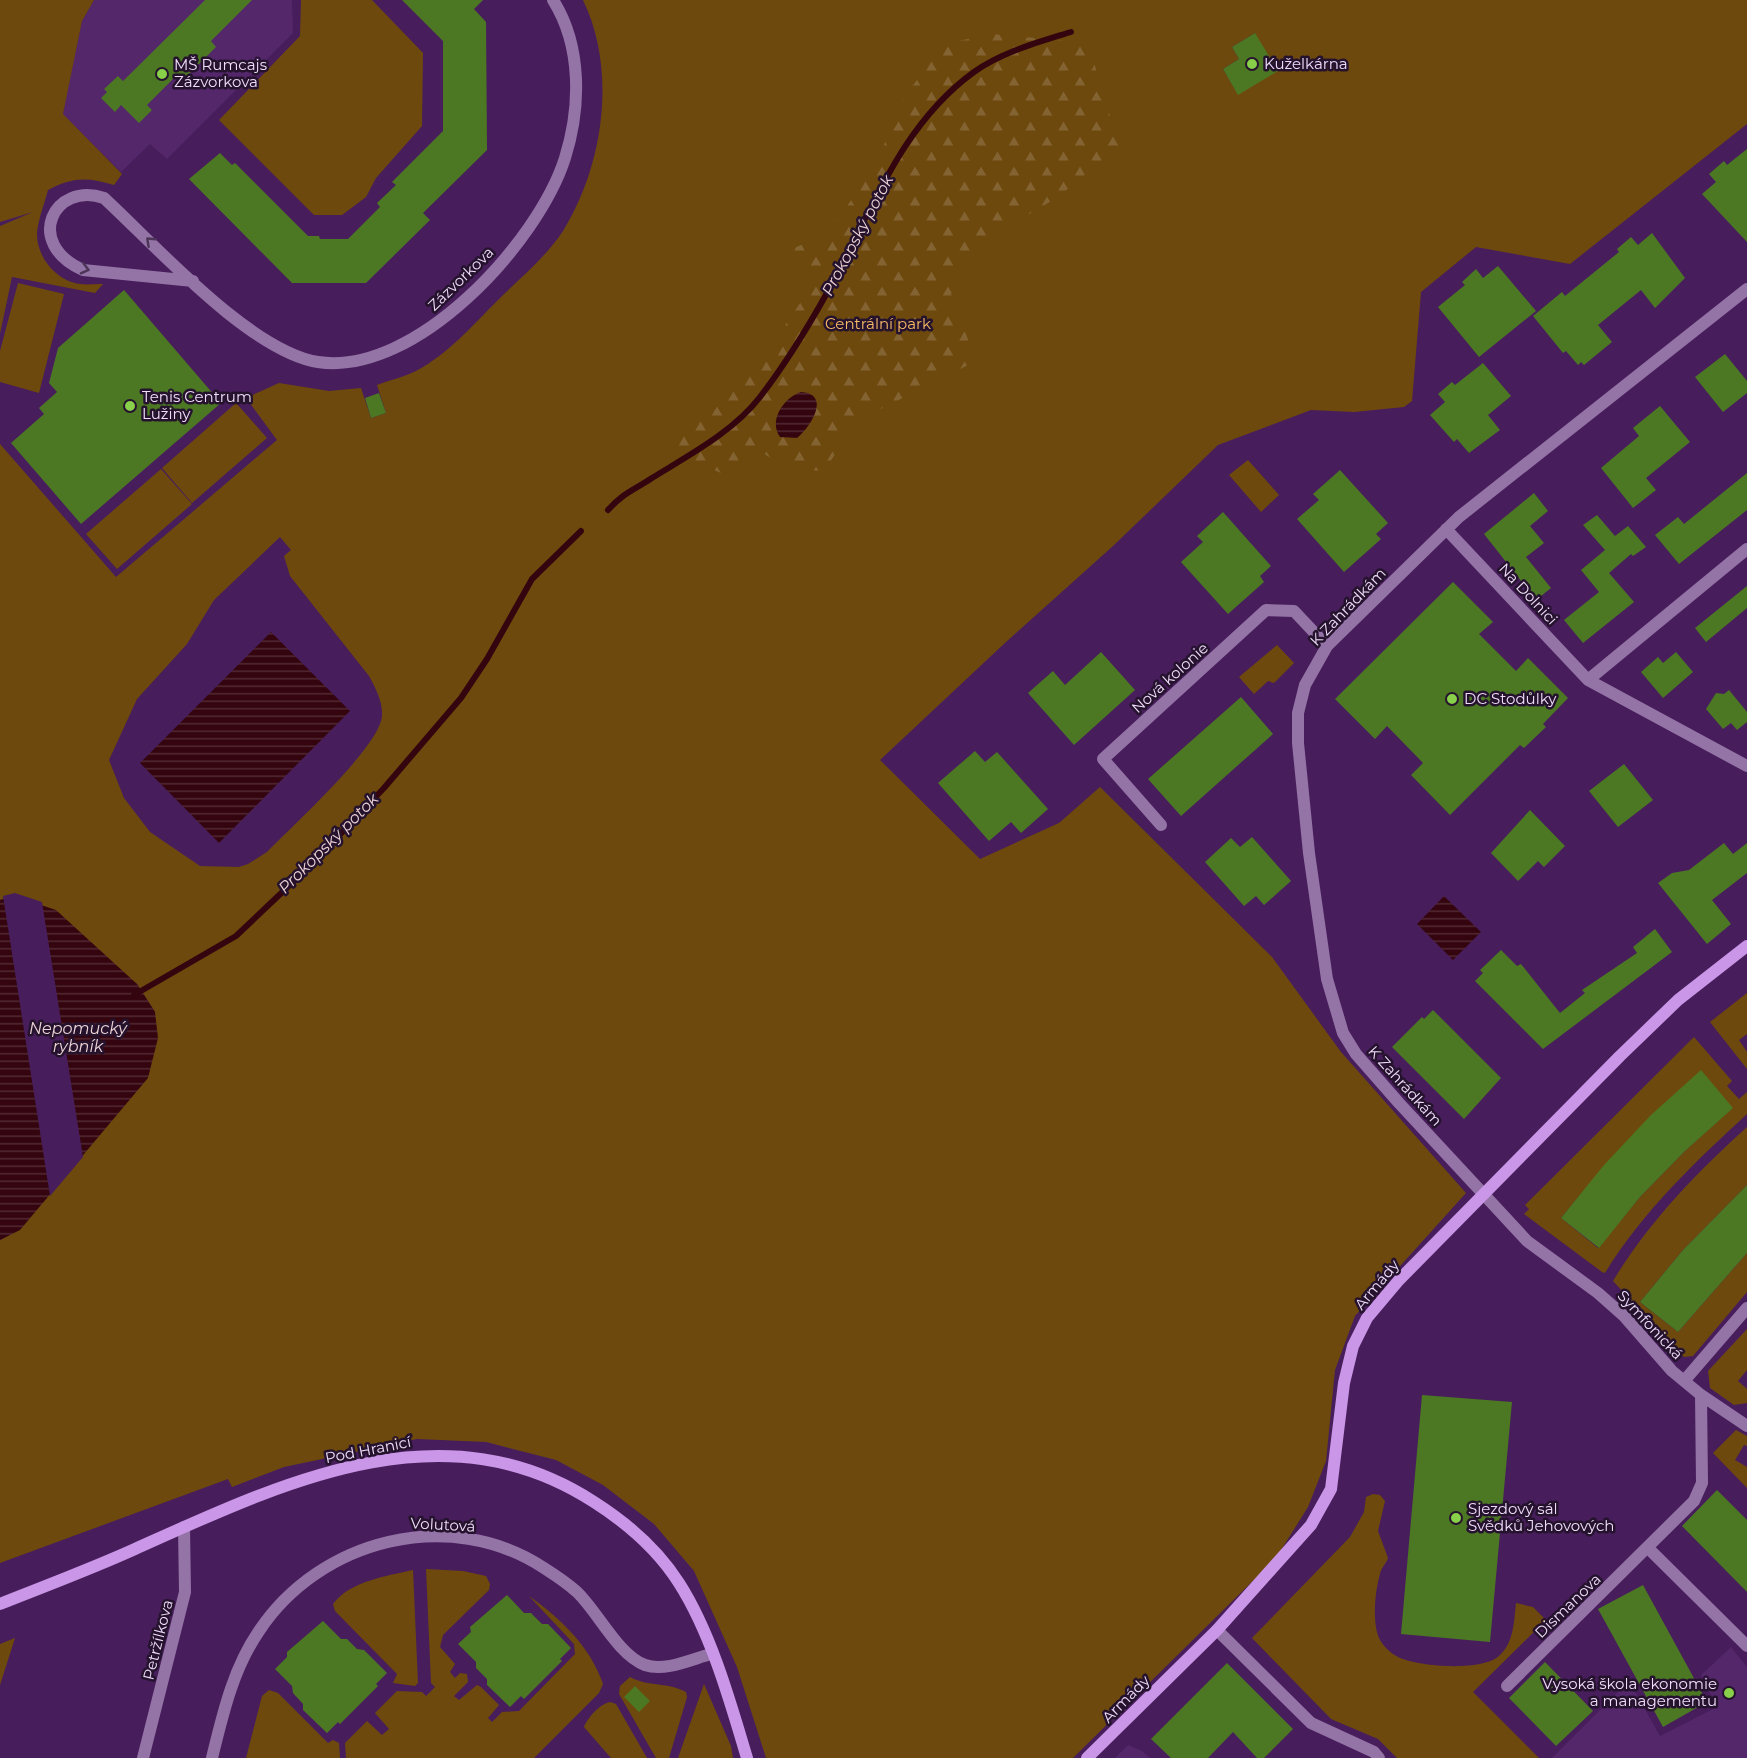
<svg xmlns="http://www.w3.org/2000/svg" width="1747" height="1758" viewBox="0 0 1747 1758" font-family="Montserrat,sans-serif">
<defs>
<pattern id="forest-firs" width="22" height="20" patternUnits="userSpaceOnUse" patternTransform="scale(1.5)"><rect width="22" height="20" fill="#6e490d"/><path d="M5 1l3.5 6h-7zM16 11l3.5 6h-7z" fill="#836331"/></pattern>
<pattern id="water-rules" width="6" height="5" patternUnits="userSpaceOnUse" patternTransform="scale(1.5)"><rect width="6" height="5" fill="#34050f"/><path d="M0 2.5h6" fill="none" stroke="#522933"/></pattern>
</defs>
<rect width="100%" height="100%" fill="#471e5b"/>
<path fill="#54266a" d="M94 0H292L293 33 167 159 150 144 121 172 62 114 82 21Z
M1731 1647 1747 1667V1758H1552L1629 1681 1660 1736 1717 1707 1701 1675Z
M1128 1745 1142 1751 1150 1758H1115Z"/>
<path fill="#6e490d" fill-rule="evenodd" d="M0 0H94L82 21 63 114 122 174 114 185C88 177 72 177 48 190 45 202 40 214 38 226 32 251 54 281 80 284 87 285 96 284 103 284L95 293 12 277 0 334V226L33 212 0 222Z
M301 0H372L423 53 422 126 376 178 366 197 342 215H314L219 120 300 36Z
M583 0H1747V124L1570 264 1476 247 1421 292 1412 401 1404 407 1354 412 1311 410 1218 445 1113 546 1006 642 880 760 980 859 1059 823 1100 787 1272 957 1341 1052 1466 1193 1355 1316 1335 1370 1326 1461 1308 1507 1276 1558 1073 1758H766L737 1667 694 1571 654 1524 603 1485 556 1460 486 1442 417 1439 284 1467 232 1487 228 1479 0 1563V1240L20 1229 155 1012 137 984 15 896 0 900V444L116 577 277 440 246 398 279 383 329 391 361 388 371 418 386 413 377 385C390 380 404 377 416 371 448 354 472 326 498 300 519 279 546 257 563 231 604 165 617 70 583 0ZM1255 33 1238 94 1223 69 1239 59 1232 47ZM280 537 291 550 284 556 290 576 369 676C375 687 383 702 382 715 382 745 291 827 267 852L248 864 239 867 200 866 150 832 124 798 109 760 137 699 187 644 214 600Z
M18 283 64 294 39 393 0 382V351Z
M236 403 267 438 192 503 162 468Z
M1248 460 1279 495 1261 512 1229 475Z
M161 469 192 504 117 569 86 534Z
M1277 645 1294 663 1274 683 1268 681 1254 694 1239 677Z
M1747 993V1034L1739 1040 1747 1052V1069L1710 1022Z
M1694 1037 1732 1081 1727 1086 1739 1099 1747 1092V1114C1694 1163 1643 1211 1605 1273L1602 1272 1524 1214 1529 1209 1525 1205ZM1701 1071 1732 1108 1685 1151 1640 1197 1598 1248 1561 1218C1604 1165 1650 1117 1701 1071Z
M1747 1127V1185L1683 1250 1640 1302 1678 1332 1747 1253V1292L1693 1356 1684 1357 1613 1281C1648 1223 1696 1173 1747 1127Z
M1747 1329V1370L1738 1381 1747 1389V1403L1734 1405 1710 1388 1708 1371Z
M1736 1430 1747 1436V1446L1744 1445 1735 1460 1747 1467V1488L1713 1453Z
M1373 1494 1380 1495 1385 1501 1378 1531 1388 1558C1386 1564 1381 1568 1380 1574 1375 1591 1372 1622 1379 1638 1383 1646 1390 1653 1398 1657 1419 1667 1484 1672 1500 1655 1514 1642 1514 1621 1516 1603L1533 1607 1546 1620 1473 1692 1539 1758H1397L1378 1739 1331 1719 1252 1638 1350 1537 1364 1512 1366 1497Z
M426 1569 463 1571 486 1576 490 1584 489 1590 443 1635 440 1647 455 1664 450 1672 455 1678 460 1673 467 1674 468 1682 454 1696 459 1700 477 1685 481 1687 499 1705 488 1718 492 1722 502 1712 519 1711 575 1654 574 1644 529 1596C560 1618 590 1646 603 1684L599 1693 534 1758H346L345 1743 367 1721 382 1735 389 1729 375 1713 397 1691 422 1692 426 1696 435 1687 431 1683Z
M413 1570 418 1683 415 1686 393 1683 397 1674 335 1611 333 1604C350 1581 387 1576 413 1570Z
M15 1638 0 1685V1644Z
M630 1677C648 1687 668 1682 686 1692L687 1697 669 1758H656L619 1694 620 1686Z
M704 1684 731 1746 733 1758H678Z
M269 1690 278 1693 328 1743 333 1740 339 1743 340 1758H246L262 1696Z
M610 1702 616 1704 647 1758H611L584 1727C588 1717 600 1704 610 1702Z"/>
<path fill="url(#forest-firs)" d="M991 34 1088 43 1119 146 1058 197 974 247 951 294 976 361 857 421 824 471 788 469 755 448 721 473 658 447 767 352 809 290 792 249 828 233 874 168 905 96 944 44Z"/>
<path fill="url(#water-rules)" d="M801 392C832 394 810 428 797 438L780 437C768 421 784 397 801 392Z
M271 632 350 711 219 843 140 763Z
M14 896 56 910 137 984 155 1012 158 1038 148 1078 20 1230 0 1240V900Z
M1444 896 1481 932 1453 960 1417 924Z"/>
<path fill="#471e5b" d="M15 893 42 902 83 1157 50 1196 3 896Z"/>
<g fill="none" stroke-linecap="round" stroke-linejoin="round">
<path stroke="#34050f" stroke-width="6" d="M608 510C623 493 634 490 652 478 689 455 733 432 760 397 784 366 808 327 827 293 870 216 899 126 974 72 1002 52 1039 42 1071 32
M134 995 236 936 312 864 384 788 461 698 487 659 532 579 581 531"/>
</g>
<path fill="#4c7824" d="M205 0H252L211 41 216 47 184 79 178 74 147 105 152 110 139 123 121 105 115 112 101 98 107 92 104 89 118 76 123 81Z
M402 0H483L474 9 486 22 487 150 423 213 430 220 366 283H292L189 179 220 153 232 165 235 163 308 236H319L320 239H348L380 207 377 203 396 185 392 182 443 131V41Z
M1255 33 1278 71 1238 95 1223 69 1239 59 1232 47Z
M1747 149V242L1702 194 1716 182 1709 174 1724 161 1727 165Z
M1652 233 1685 278 1655 308 1641 290 1598 325 1612 342 1584 365 1581 362 1578 365 1566 351 1563 353 1533 316 1562 292 1565 296 1619 252 1617 249 1631 237 1638 245Z
M1498 266 1536 311 1479 357 1438 307 1465 285 1462 282 1476 269 1483 278Z
M124 290 221 403 81 524 11 443 44 414 39 408 57 392 49 383 58 348Z
M1725 354 1747 381V393L1723 412 1695 377Z
M1483 363 1511 396 1488 415 1500 430 1469 453 1457 439 1454 442 1430 415 1445 402 1438 394 1452 382 1455 385Z
M379 393 386 413 371 418 365 398Z
M1660 406 1690 442 1646 478 1656 490 1633 508 1601 468 1639 436 1633 428Z
M1340 470 1388 523 1376 534 1381 539 1344 572 1297 519 1319 500 1313 494Z
M1747 473V510L1679 564 1655 535 1678 517 1684 524Z
M1534 493 1548 511 1530 526 1544 543 1526 557 1551 588 1536 600 1484 534Z
M1223 512 1271 566 1260 576 1264 582 1228 614 1181 562 1203 542 1197 536Z
M1597 515 1615 536 1628 526 1646 547 1633 556 1631 554 1609 573 1634 602 1583 643 1564 620 1599 592 1581 570 1605 550 1583 525Z
M1453 582 1493 622 1479 634 1516 671 1528 658 1568 698 1543 724 1546 727 1524 748 1520 745 1450 815 1411 775 1423 763 1387 726 1375 739 1335 699Z
M1747 586V608L1706 642 1695 628Z
M1101 652 1135 690 1074 745 1028 693 1053 671 1065 685Z
M1676 652 1693 672 1663 698 1641 672 1658 657 1663 663Z
M1729 690 1747 712V722L1737 730 1731 723 1723 729 1706 709 1716 693 1724 694Z
M1241 697 1273 734 1181 816 1148 779Z
M975 751 985 762 997 752 1048 809 1021 833 1011 822 989 841 938 783Z
M1624 764 1653 800 1618 827 1589 791Z
M1530 810 1565 846 1544 867 1538 861 1518 881 1491 853Z
M1252 837 1291 881 1264 905 1256 896 1244 906 1205 862 1231 838 1240 847Z
M1724 843 1733 854 1747 843V873L1712 900 1731 924 1707 944 1658 883 1672 873 1689 870Z
M1655 929 1672 952 1543 1049 1475 981 1483 973 1480 970 1501 950 1517 966 1521 964 1560 1013 1585 993 1582 990 1637 953 1633 947Z
M1433 1010 1501 1078 1464 1119 1392 1047 1422 1017 1424 1019Z
M1701 1070 1733 1108 1685 1151 1640 1197 1599 1248 1561 1218 1604 1165 1651 1115Z
M1747 1185V1253L1678 1332 1640 1302 1683 1250Z
M1422 1395 1512 1402 1490 1642 1401 1634Z
M1717 1490 1747 1520V1592L1682 1526Z
M1643 1585 1707 1702 1663 1727 1598 1609Z
M507 1595 524 1613H531L542 1624H548L571 1648 560 1659 562 1661 524 1699 521 1696 510 1707 487 1685V1679L476 1668V1662L458 1644 471 1632 470 1627Z
M323 1621 341 1639H347L357 1649 364 1650 387 1673 376 1684 378 1686 340 1724 338 1722 327 1733 303 1710V1704L293 1693 292 1686 275 1669 287 1657V1652Z
M1545 1662 1593 1711 1556 1746 1509 1698Z
M1227 1663 1293 1729 1264 1758H1257L1233 1732 1208 1758H1171L1151 1739Z
M635 1686 650 1701 639 1712 624 1697Z"/>
<g fill="none" stroke-linecap="round" stroke-linejoin="round">
<path stroke="#9474a6" stroke-width="12" d="M193 281 83 270C23 243 54 181 104 198 156 246 250 351 318 362 415 377 538 243 565 158 581 107 582 46 553 0
M1747 289 1459 517 1327 646 1305 685 1298 713V743L1309 853 1327 979 1343 1033 1356 1054 1399 1103 1527 1241 1598 1293 1624 1316 1672 1371 1701 1395 1747 1426
M1446 529 1588 680 1747 766
M1588 680 1747 549
M1161 825 1103 759 1266 610 1294 611 1327 646
M1684 1381 1747 1308
M1648 1548 1747 1646
M1217 1630 1311 1723 1374 1752 1379 1758
M1507 1686 1694 1501 1702 1483 1701 1395
M143 1758 185 1592 184 1527
M212 1758C223 1713 233 1669 259 1631 320 1539 450 1506 544 1568 555 1575 567 1583 577 1592 598 1612 618 1655 645 1665 665 1672 692 1659 711 1654"/>
<path stroke="#ca96e7" stroke-width="12" d="M0 1604C45 1586 91 1569 135 1549 282 1483 443 1404 594 1502 627 1523 658 1550 679 1583 711 1633 730 1701 747 1758
M1087 1758 1217 1630 1311 1525 1331 1489 1344 1383 1353 1346 1367 1318 1399 1280 1620 1056 1678 1000 1747 946"/>
</g>
<defs><path id="oneway-chevron" d="M-2-3.5L2.5 0L-2 3.5" fill="none" stroke-width="1.6" stroke-linecap="round" stroke-linejoin="round" transform="scale(1.5)"/></defs>
<g stroke="#4c3558">
<use href="#oneway-chevron" transform="translate(150 241) rotate(-137)"/>
<use href="#oneway-chevron" transform="translate(85 269) rotate(14)"/>
</g>
<g fill="#88cf4a" stroke="#25132e" stroke-width="2">
<circle cx="1252" cy="64" r="6"/>
<circle cx="162" cy="74" r="6"/>
<circle cx="130" cy="406" r="6"/>
<circle cx="1452" cy="699" r="6"/>
<circle cx="1456" cy="1518" r="6"/>
<circle cx="1729" cy="1693" r="6"/>
</g>
<g text-anchor="middle" stroke-width="5" stroke-linejoin="round" paint-order="stroke">
<g font-size="15" fill="#f0ddfb" stroke="#25132e" text-anchor="start">
<text x="1264" y="69">Kuželkárna</text>
<text x="174" y="70">MŠ Rumcajs<tspan x="174" dy="17">Zázvorkova</tspan></text>
<text x="142" y="402">Tenis Centrum<tspan x="142" dy="17">Lužiny</tspan></text>
<text x="1464" y="704">DC Stodůlky</text>
<text x="1468" y="1514">Sjezdový sál<tspan x="1468" dy="17">Svědků Jehovových</tspan></text>
<text x="1717" y="1689" text-anchor="end">Vysoká škola ekonomie<tspan x="1717" dy="17">a managementu</tspan></text>
</g>
<g font-size="15" fill="#f0ddfb" stroke="#25132e">
<text transform="translate(461 279) rotate(-44)" y="5">Zázvorkova</text>
<text transform="translate(1528 594) rotate(47)" y="5">Na Dolnici</text>
<text transform="translate(1348 607) rotate(-46)" y="5">K Zahrádkám</text>
<text transform="translate(1170 678) rotate(-42)" y="5">Nová kolonie</text>
<text transform="translate(1405 1086) rotate(48)" y="5">K Zahrádkám</text>
<text transform="translate(1377 1285) rotate(-50)" y="5">Armády</text>
<text transform="translate(1650 1325) rotate(47)" y="5">Symfonická</text>
<text transform="translate(368 1450) rotate(-11)" y="5">Pod Hranicí</text>
<text transform="translate(443 1525) rotate(3)" y="5">Volutová</text>
<text transform="translate(1568 1606) rotate(-44)" y="5">Dismanova</text>
<text transform="translate(158 1640) rotate(-76)" y="5">Petržílkova</text>
<text transform="translate(1126 1699) rotate(-45)" y="5">Armády</text>
</g>
<g font-size="15" fill="#f8bb67" stroke="#25132e">
<text x="878" y="329">Centrální park</text>
</g>
<g font-size="16" font-style="italic" fill="#efd4d6" stroke="#25132e">
<text transform="translate(857 235) rotate(-62)" y="6">Prokopský potok</text>
<text transform="translate(328 843) rotate(-45)" y="6">Prokopský potok</text>
<text x="78" y="1034">Nepomucký<tspan x="78" dy="18">rybník</tspan></text>
</g>
</g>
</svg>
